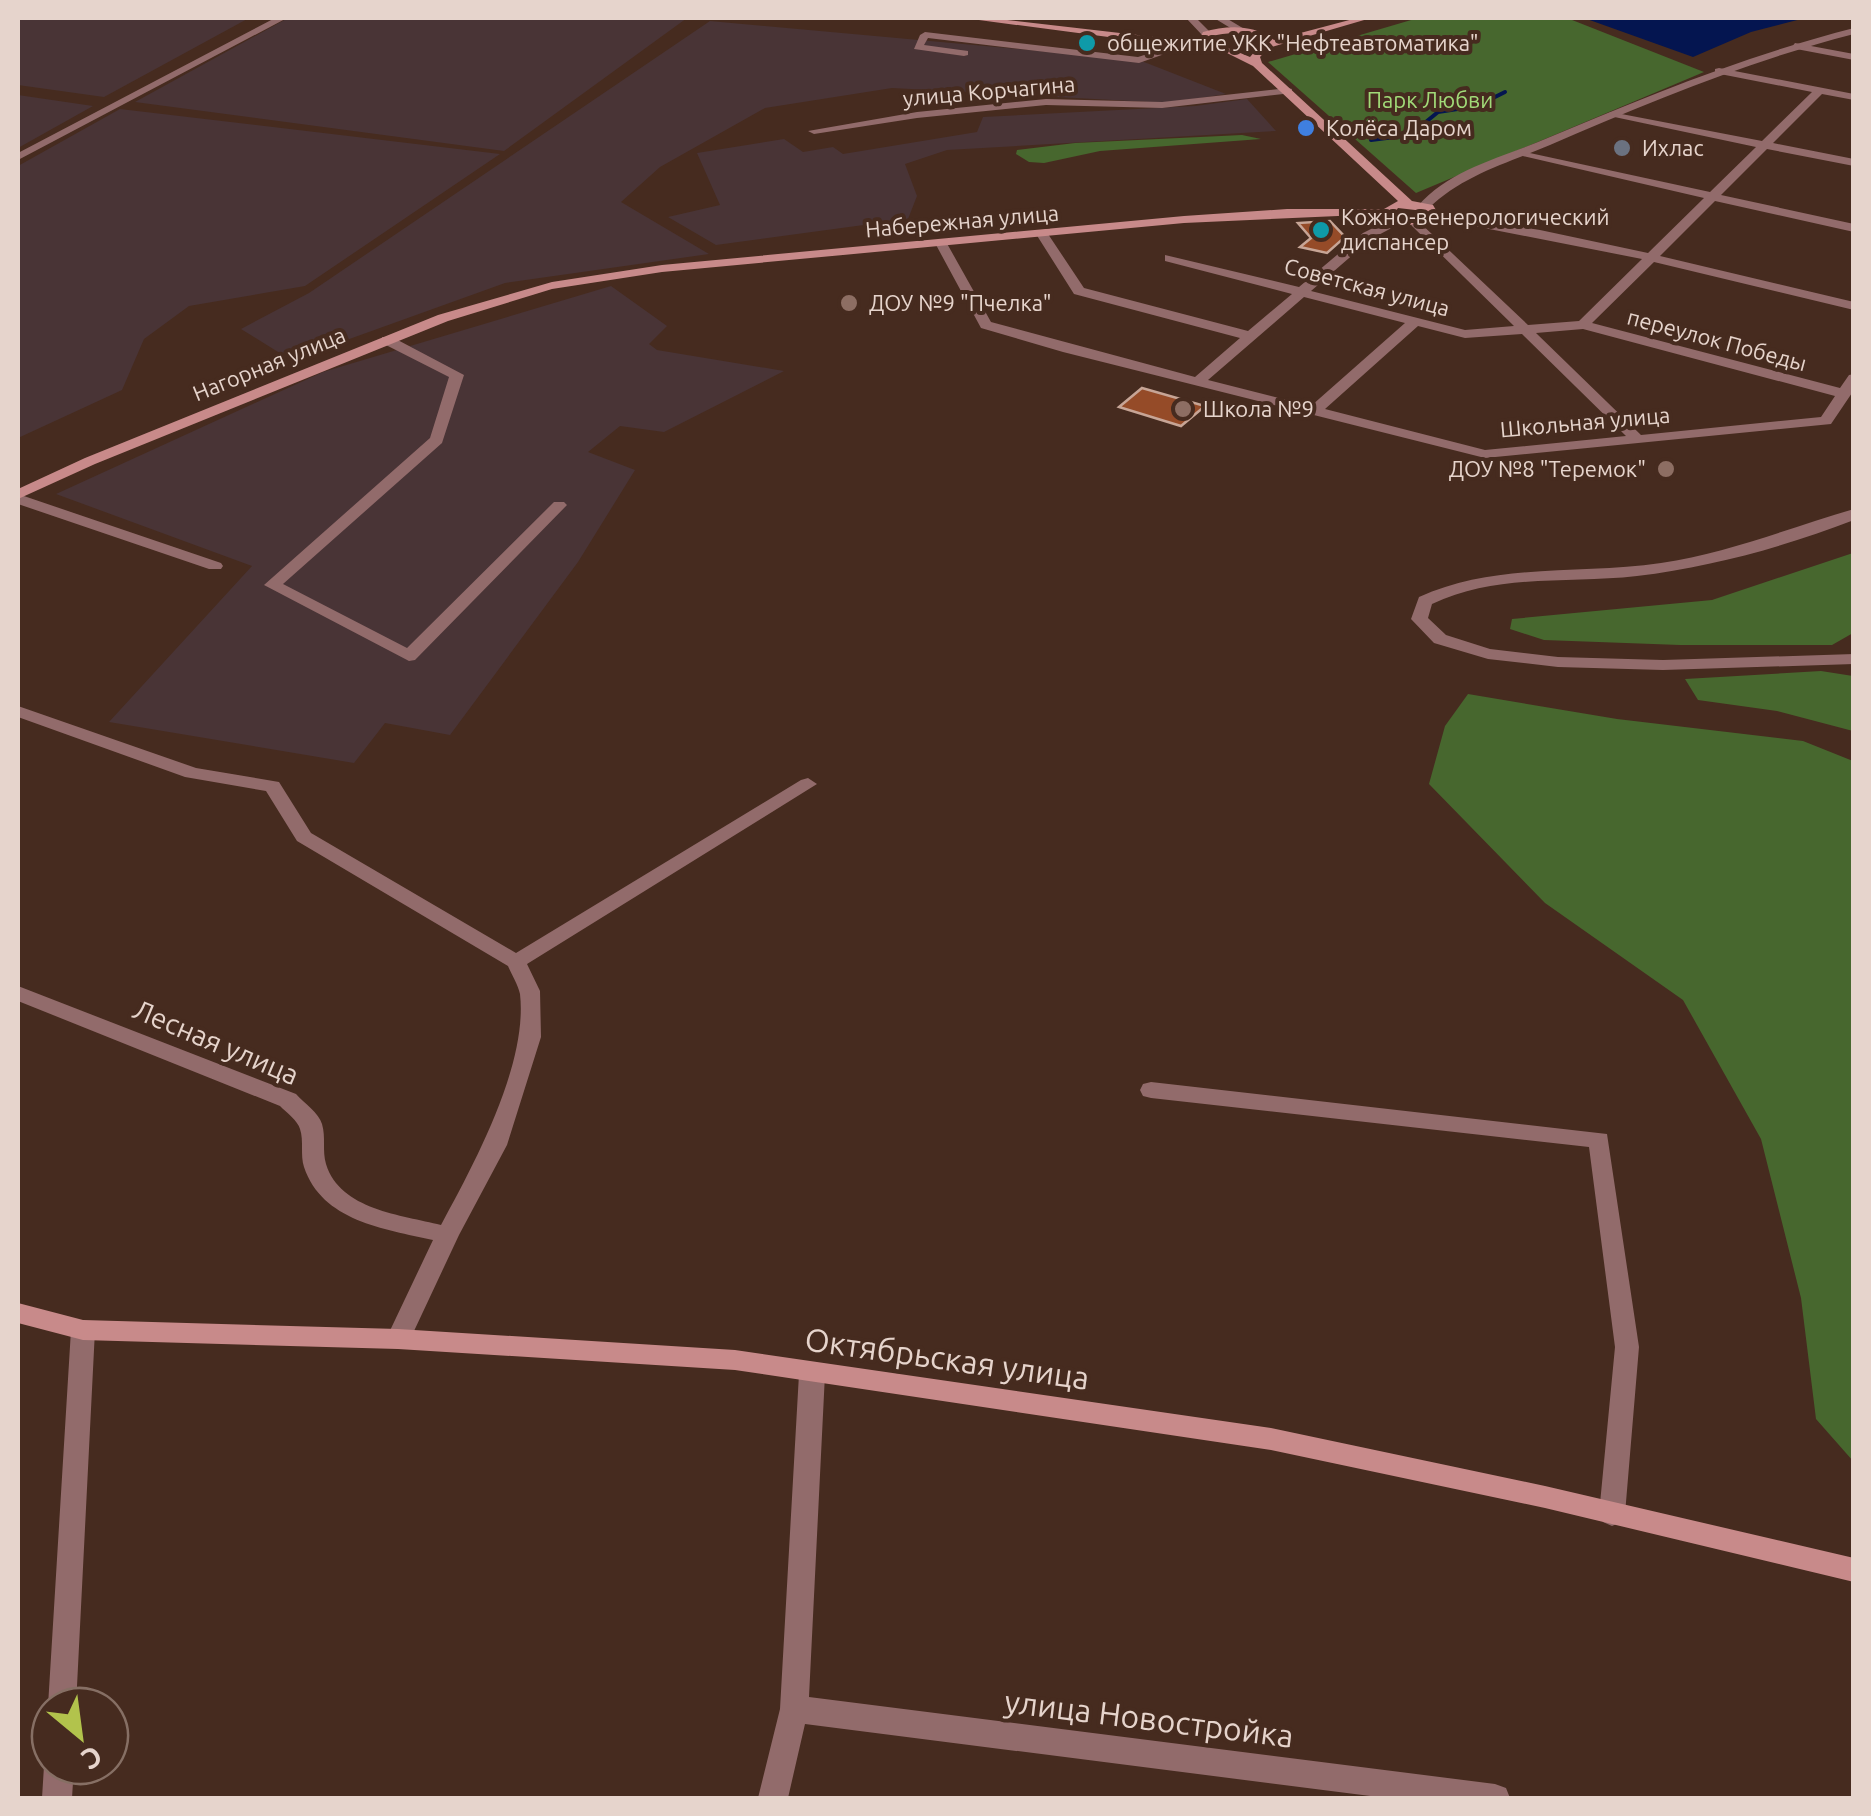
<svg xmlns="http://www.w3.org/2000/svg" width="1871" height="1816" viewBox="0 0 1871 1816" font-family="Ubuntu,sans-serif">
<rect width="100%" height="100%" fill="#462b1f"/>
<path fill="#493436" d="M18 18H249L104 97 18 85Z
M288 18H687L504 151 135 102Z
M710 21 1139 60 1226 94 1168 103 892 88 765 108 660 167 621 202 709 254 505 283 291 360 241 329 309 293Z
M18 95 93 106 18 148Z
M1247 99 1276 131 947 150 905 164 917 196 908 219 716 245 668 217 720 205 697 153 784 139 803 152 833 147 843 154 977 132 983 117 1195 106Z
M120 109 500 154 305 286 189 306 144 339 122 390 18 438V166Z
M611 286 667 326 649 344 657 350 784 371 664 432 620 426 588 452 635 470 578 562 450 735 385 723 354 763 109 722 252 566 56 494 323 372Z"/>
<path fill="#47672e" d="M1418 18H1567L1704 72 1416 193 1268 62Z
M1242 135 1261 139 1100 151 1044 163 1029 162 1016 154 1017 150 1075 143Z
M1853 553V633L1832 645H1680L1544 640 1510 629 1512 619 1712 600Z
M1821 671 1853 676V731L1777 711 1698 700 1685 679Z
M1468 694 1617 719 1803 741 1853 761V1461L1816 1419 1801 1298 1761 1139 1683 1000 1545 903 1429 784 1445 726Z"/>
<path fill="#041550" d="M1584 18H1805L1751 32 1693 57Z"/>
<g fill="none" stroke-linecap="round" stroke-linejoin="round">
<path stroke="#041550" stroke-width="4" d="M1371 140 1410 135 1438 112 1477 106 1505 92"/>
</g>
<path fill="#954b28" stroke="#c7a596" stroke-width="2.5" d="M1330 221 1345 237 1327 253 1300 247 1311 238 1298 223Z
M1142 388 1205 406 1181 426 1119 407Z"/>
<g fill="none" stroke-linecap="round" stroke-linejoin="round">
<path fill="#926b6b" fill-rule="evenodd" d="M275 18H287L18 160V153Z
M925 32 1138 57 1188 41 1193 44 1139 63 928 38 924 45 968 51V55L964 56 914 49 920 35Z
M1795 43 1854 54V60L1791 48Z
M1719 68 1854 94V100L1822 94 1773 143 1854 159V166L1767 149 1721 195 1854 224V232L1715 201 1660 256 1854 302V310L1654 262 1592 323 1840 388 1849 375 1854 374V390L1831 424 1485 458 1063 352 981 328 935 243 945 240 991 322 1195 377 1240 338 1074 294 1036 234 1038 231H1046L1084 288 1248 331 1292 294 1165 261V255L1299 287 1363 233 1397 216 1401 217V223L1371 239 1311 291 1465 330 1514 326 1412 226 1410 223 1416 219 1528 325 1579 321 1642 259 1428 217 1434 213 1540 230 1648 253 1704 198 1514 154 1520 151 1710 192 1756 147 1605 115 1611 112 1762 141 1812 92 1715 73V69ZM1304 297 1405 323 1311 406 1208 380ZM1418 326 1465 338 1522 334 1626 436 1485 450 1325 409ZM1583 329 1835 396 1821 417 1641 435 1536 333Z
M1288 88 1292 89V93L1162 108 1046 105 917 118 814 134 808 131 917 112 1046 99 1162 102Z
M382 337H392L464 375 442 443 283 584 407 648 554 502H564L567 505 415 660 409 661 264 585 430 438 449 377 382 343Z
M18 494 221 563 223 566 221 569H209L18 504Z
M1854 509V520C1784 547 1711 567 1637 576 1567 584 1498 573 1432 604L1428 618 1446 635 1490 649 1558 657 1663 660 1854 654V664L1663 670 1558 667 1488 659 1434 643 1411 619 1419 597C1496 562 1579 575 1661 563 1728 553 1789 528 1854 509Z
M18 706 196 768 279 782 311 833 516 953 801 780 808 778 817 784 527 964 540 991 541 1037 507 1145 459 1235 407 1346 398 1349 389 1346 386 1339 433 1240C384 1229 322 1221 304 1167 300 1155 304 1141 300 1129 298 1121 286 1112 280 1106L18 1001V986L296 1094C304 1103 319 1113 322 1124 326 1137 322 1151 326 1164 340 1210 402 1215 441 1225 474 1164 528 1065 520 994 518 985 512 975 508 966L297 841 266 791 185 777 18 717Z
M1151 1082 1607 1134 1639 1347 1625 1514 1621 1522 1612 1526 1603 1522 1599 1514 1615 1347 1589 1147 1151 1098 1143 1096 1140 1090 1143 1084Z
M83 1320 92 1323 95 1330 76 1706H50V1712L48 1706 71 1330 74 1323Z
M812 1364 821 1367 825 1374 809 1697 1495 1784 1506 1788 1510 1798H1386L805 1724 788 1798H758L780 1709 799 1374 803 1367Z
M50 1755V1766H74L72 1798H42L44 1766Z"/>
<path fill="#926b6b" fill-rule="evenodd" d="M1186 18H1196L1212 34 1203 36Z
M1214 18H1226L1246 30 1237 32Z
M1854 28V34C1749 61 1649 102 1550 145 1508 163 1462 175 1428 209L1418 206C1448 171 1496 159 1538 142 1642 98 1744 56 1854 28Z"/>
<path fill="#c88a8a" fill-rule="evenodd" d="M964 18H990L1198 42 1203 32C1228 25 1253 24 1274 40L1357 18H1371L1268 48 1260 57 1262 63 1412 201 1433 205 1440 217 1406 226 1385 217 1338 216 1184 223 662 272 552 289 448 321 95 464 18 499V489L85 458 438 315 552 282 662 265 1184 216 1287 209H1384L1398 201 1253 66 1223 51 1228 48 1250 57 1263 42C1246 31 1230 32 1211 36L1209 41 1219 48 1214 51ZM1398 208 1424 211 1427 215 1407 218 1395 212Z
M18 1303 83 1320 398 1329 735 1350 1271 1428 1545 1486 1854 1558V1582L1545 1508 1271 1450 735 1370 398 1349 83 1340 18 1323Z"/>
</g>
<g fill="#0f9aa8" stroke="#462b1f" stroke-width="4">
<circle cx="1087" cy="43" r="10"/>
<circle cx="1321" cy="230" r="10"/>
</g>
<circle fill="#3f7fe0" stroke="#462b1f" stroke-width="4" cx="1306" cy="128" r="10"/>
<circle fill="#6b7280" stroke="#462b1f" stroke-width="4" cx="1622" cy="148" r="10"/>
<g fill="#8d6e63" stroke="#462b1f" stroke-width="4">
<circle cx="849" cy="303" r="10"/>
<circle cx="1183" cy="409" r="10"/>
<circle cx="1666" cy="469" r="10"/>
</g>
<g text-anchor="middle" stroke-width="8" stroke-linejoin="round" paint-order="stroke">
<g font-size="22" fill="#e6d4cc" stroke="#462b1f" text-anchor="start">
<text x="1107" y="51">общежитие УКК "Нефтеавтоматика"</text>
<text x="1326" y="136">Колёса Даром</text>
<text x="1642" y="156">Ихлас</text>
<text x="1341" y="225">Кожно-венерологический<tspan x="1341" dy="25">диспансер</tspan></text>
<text x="869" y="311">ДОУ №9 "Пчелка"</text>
<text x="1203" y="417">Школа №9</text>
<text x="1646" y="477" text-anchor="end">ДОУ №8 "Теремок"</text>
</g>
<g font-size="22" fill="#e6d4cc" stroke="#462b1f">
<text transform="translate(989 91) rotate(-5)" y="8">улица Корчагина</text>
<text transform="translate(962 221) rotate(-5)" y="8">Набережная улица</text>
<text transform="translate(1367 287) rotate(15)" y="8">Советская улица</text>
<text transform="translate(1717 340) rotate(15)" y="8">переулок Победы</text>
<text transform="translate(269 364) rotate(-22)" y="8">Нагорная улица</text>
<text transform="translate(1585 422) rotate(-5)" y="8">Школьная улица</text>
</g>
<g font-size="22" fill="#a1da78" stroke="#462b1f">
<text x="1430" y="108">Парк Любви</text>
</g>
<g font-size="28" fill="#e6d4cc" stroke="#462b1f">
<text transform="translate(216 1042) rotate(23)" y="10">Лесная улица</text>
</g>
<g font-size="32" fill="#e6d4cc" stroke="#462b1f">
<text transform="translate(947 1359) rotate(8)" y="11">Октябрьская улица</text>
<text transform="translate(1149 1719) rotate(7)" y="11">улица Новостройка</text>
</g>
</g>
<rect width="1871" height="1816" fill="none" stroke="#e6d4cc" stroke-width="40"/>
<g transform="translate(80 1736) rotate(151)"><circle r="48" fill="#462b1f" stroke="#866f64" stroke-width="2.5"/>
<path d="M0-8L18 38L0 25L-18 38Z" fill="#b2c34c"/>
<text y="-15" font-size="28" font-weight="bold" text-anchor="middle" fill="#e6d4cc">С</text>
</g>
</svg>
